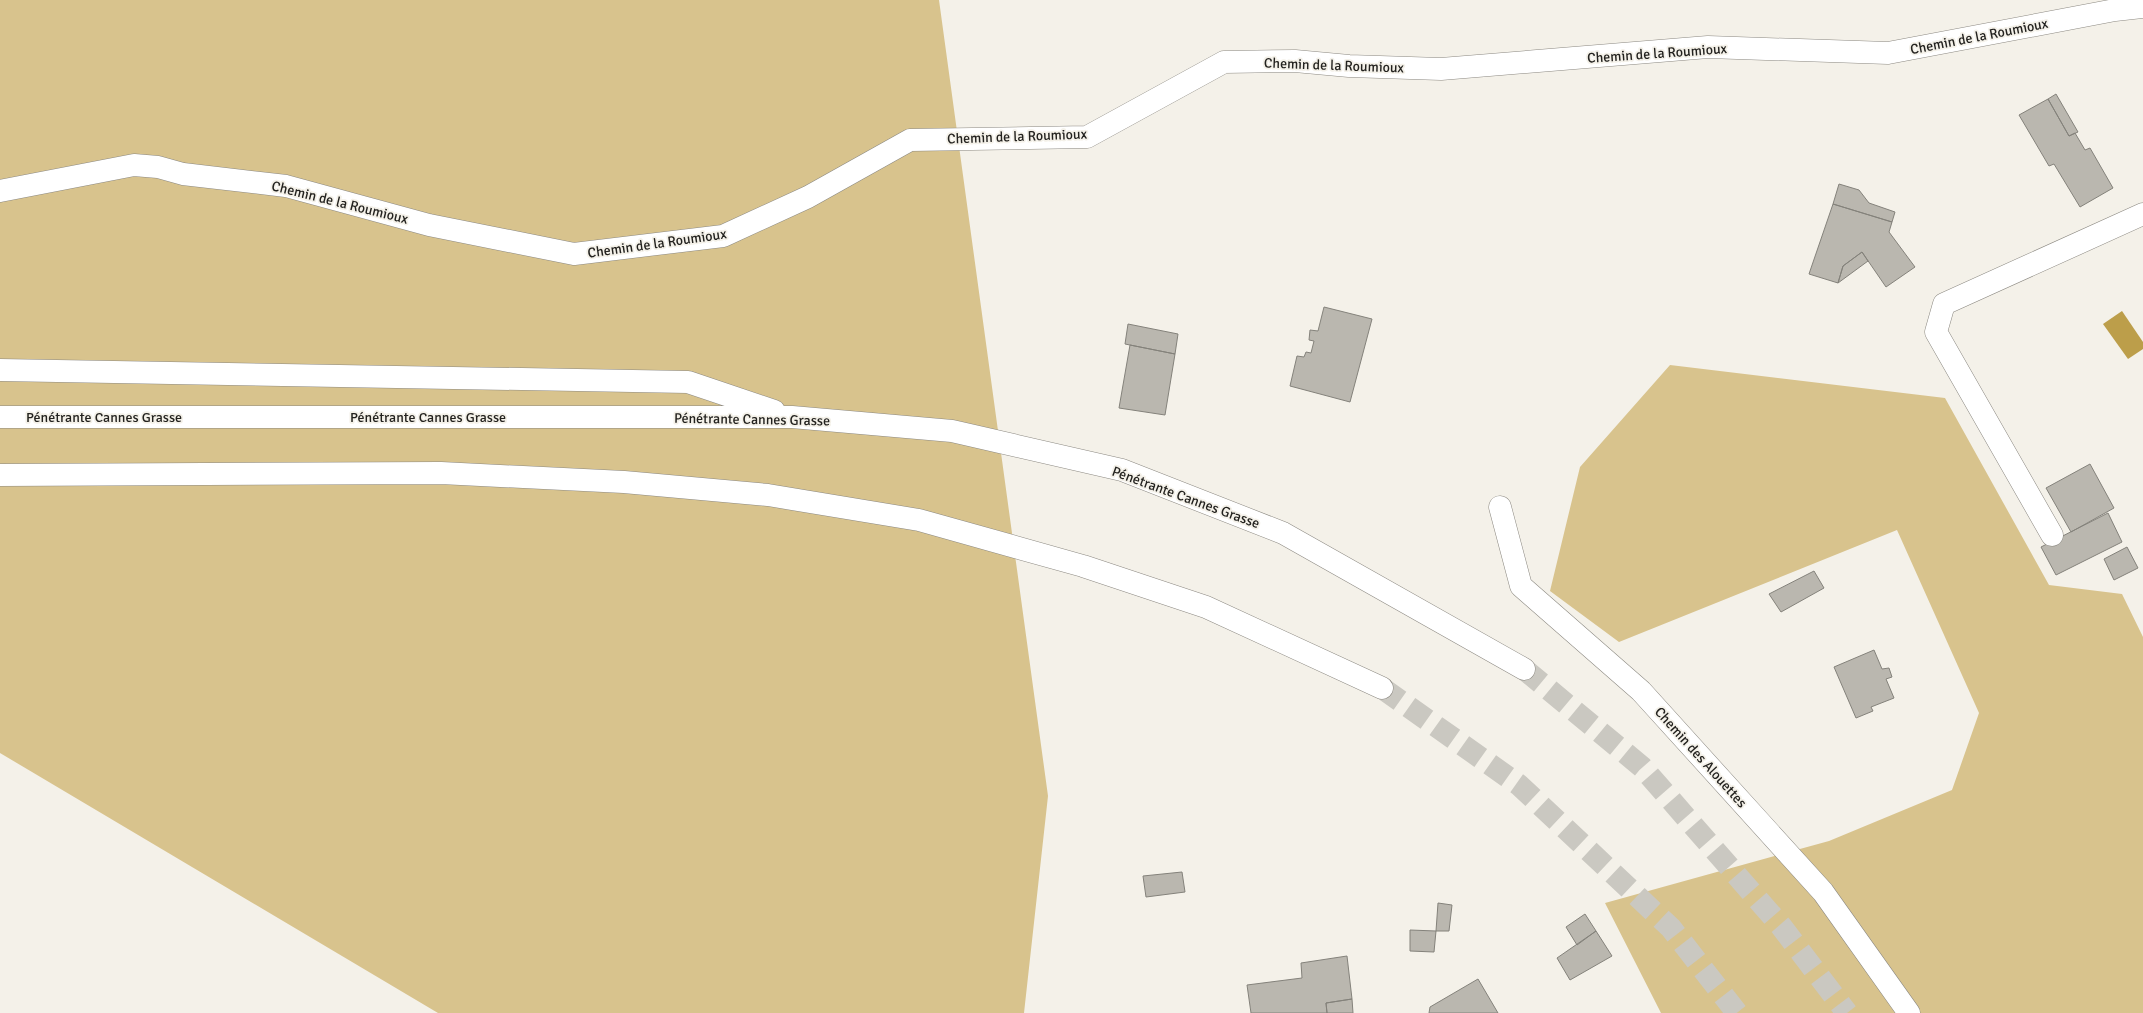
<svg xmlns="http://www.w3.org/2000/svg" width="2143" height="1013" viewBox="0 0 2143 1013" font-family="Signika,sans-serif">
<rect width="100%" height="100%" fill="#f4f1e9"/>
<path fill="#d8c38d" d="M0 0H939L1048 796 1024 1013H438L0 753Z
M1670 365 1945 398 2049 585 2122 594 2143 637V1013H1661L1605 903 1829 841 1952 790 1979 713 1897 530 1619 642 1550 591 1580 467Z"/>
<path fill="#bc9e4a" d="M2122 311 2143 342V349L2128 359 2103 324Z"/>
<path fill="#bab7af" stroke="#84827b" d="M2056 94 2078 132 2069 136 2048 99Z
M2048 99 2069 136 2075 133 2085 150 2090 148 2113 188 2080 207 2054 164 2049 166 2019 115Z
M1839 184 1859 190 1869 203 1895 212 1892 222 1833 204Z
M1833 204 1892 222 1889 232 1915 267 1886 287 1862 252 1843 266 1838 283 1809 274Z
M1862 252 1868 261 1838 283 1843 266Z
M1324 307 1372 319 1350 402 1290 386 1297 356 1304 357 1306 352 1311 353 1314 341 1309 340 1310 330 1318 331Z
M1128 324 1178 334 1175 354 1125 344Z
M1130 345 1175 354 1165 415 1119 408Z
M2090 464 2114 508 2071 532 2046 488Z
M2108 513 2122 542 2056 575 2041 547Z
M2127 547 2138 568 2114 580 2104 559Z
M1814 571 1824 588 1781 612 1769 594Z
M1874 650 1882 669 1889 668 1892 677 1886 679 1894 698 1871 707 1873 711 1856 718 1834 667Z
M1182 872 1185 892 1146 897 1143 876Z
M1438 903 1452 905 1449 931H1436Z
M1585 914 1596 931 1577 945 1566 927Z
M1410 930 1436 931 1434 952 1410 951Z
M1596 931 1612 956 1570 980 1557 958Z
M1347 956 1352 999 1326 1003 1327 1013H1251L1247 985 1302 978 1301 963Z
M1478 979 1498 1013H1429L1430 1007Z
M1352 999 1353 1013H1327L1326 1003Z"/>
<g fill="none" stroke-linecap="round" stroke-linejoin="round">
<path stroke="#cac8c1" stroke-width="22" stroke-dasharray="22 11" stroke-linecap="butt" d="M1524 669 1642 767 1781 926 1847 1013
M1382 688 1519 785 1671 928 1737 1013"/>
<defs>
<path id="street" d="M0 191 134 165 158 167 183 174 286 186 429 225 574 254 723 236 808 197 910 140 1087 137 1224 62 1295 61 1349 66 1441 69 1708 47 1888 53 2115 10 2143 7
M1500 507 1521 586 1641 691 1823 892 1909 1013
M2052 535 1936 332 1944 304 2143 214"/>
<path id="highway" d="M0 370 688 382 774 411
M0 417H792L952 431 1122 470 1283 533 1524 669
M0 475 441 473 624 482 768 495 919 520 1083 566 1206 607 1382 688"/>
</defs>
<use href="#street" stroke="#8c8982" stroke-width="23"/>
<use href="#highway" stroke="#8c8982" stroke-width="23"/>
<use href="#street" stroke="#fff" stroke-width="22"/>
<use href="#highway" stroke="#fff" stroke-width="22"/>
</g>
<g text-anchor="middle" stroke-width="3.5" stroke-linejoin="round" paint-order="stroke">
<g font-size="14" fill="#23221f" stroke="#f4f1e9">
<text transform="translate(1979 36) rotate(-11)" y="5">Chemin de la Roumioux</text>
<text transform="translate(1657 53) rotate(-4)" y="5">Chemin de la Roumioux</text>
<text transform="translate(1334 65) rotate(2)" y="5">Chemin de la Roumioux</text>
<text transform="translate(1017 136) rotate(-2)" y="5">Chemin de la Roumioux</text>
<text transform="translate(340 202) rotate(14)" y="5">Chemin de la Roumioux</text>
<text transform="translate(657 243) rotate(-8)" y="5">Chemin de la Roumioux</text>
<text x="104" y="422">Pénétrante Cannes Grasse</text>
<text x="428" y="422">Pénétrante Cannes Grasse</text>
<text transform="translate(752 419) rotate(1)" y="5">Pénétrante Cannes Grasse</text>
<text transform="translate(1186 497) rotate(20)" y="5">Pénétrante Cannes Grasse</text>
<text transform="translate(1701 757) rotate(48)" y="5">Chemin des Alouettes</text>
</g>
</g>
</svg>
